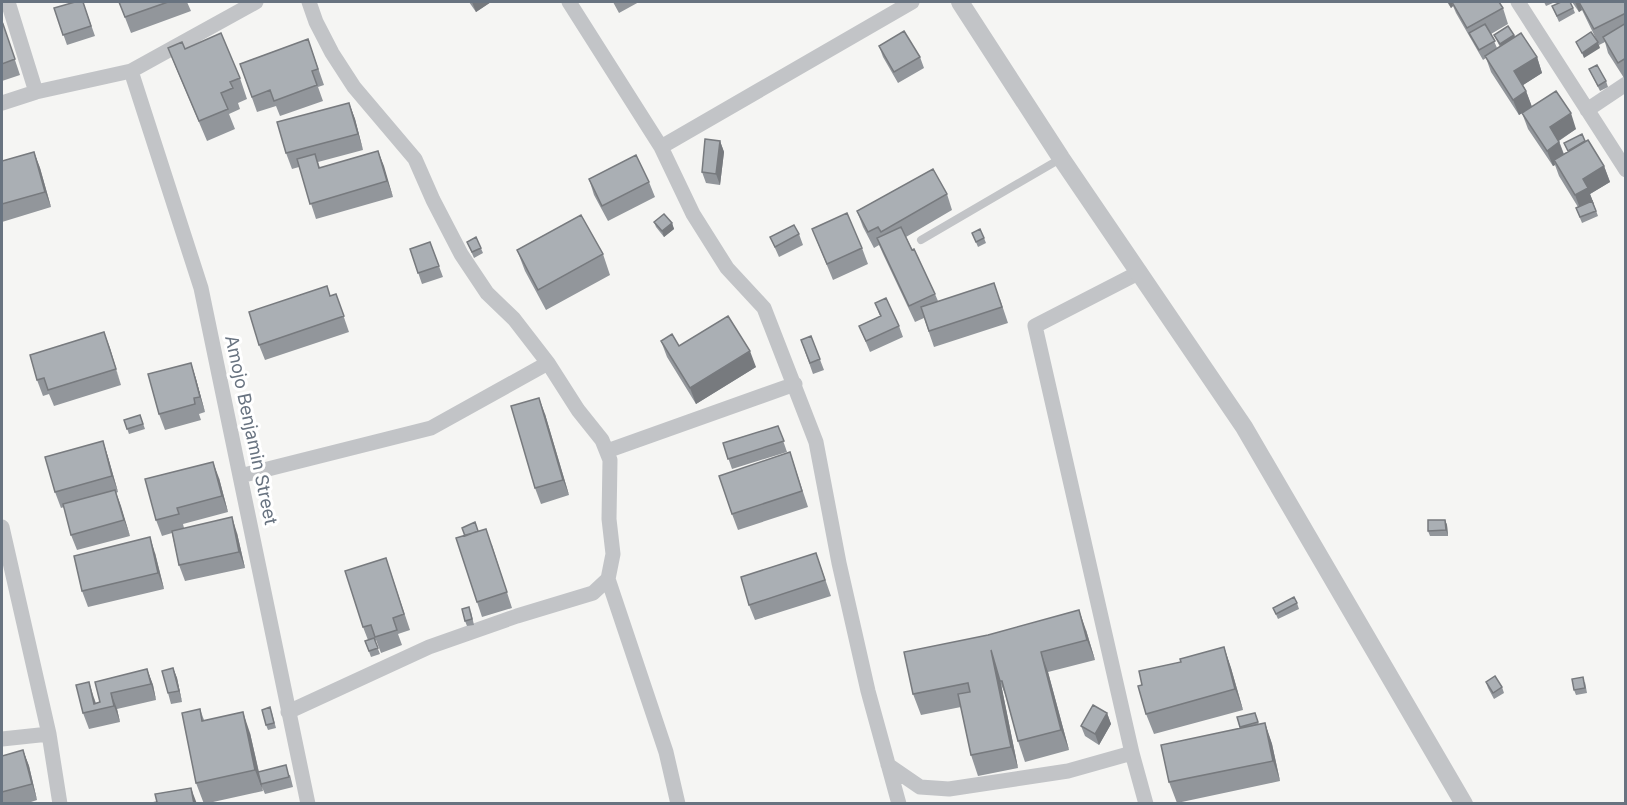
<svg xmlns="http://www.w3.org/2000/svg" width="1627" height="805" viewBox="0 0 1627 805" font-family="Inter,sans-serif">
<rect width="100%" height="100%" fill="#f5f5f3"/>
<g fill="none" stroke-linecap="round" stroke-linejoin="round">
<path stroke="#c2c4c7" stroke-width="8" d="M921 240 1060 159"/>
<path stroke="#c2c4c7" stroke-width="15" d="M8 2 36 92
M569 2 661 147 912 2
M1518 2 1626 170
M131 71 201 288 308 804
M2 103 36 92 131 71 256 2
M1587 110 1626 84
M661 147 693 214 727 268 764 308 816 442 839 563 868 691 899 804
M607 451 795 384
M240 476 431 428 548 363
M2 527 49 734 2 739
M608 579 666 752 678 804
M288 712 429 647 517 616 593 593 608 579 613 554 609 519 610 460 602 440 578 410 548 363 514 319 487 293 461 254 433 200 415 159 354 87 332 53 316 22 309 2
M49 734 60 804
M1132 753 1035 326 1140 272
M888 765 920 787 949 789 1068 771 1132 753 1146 804"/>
<path stroke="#c2c4c7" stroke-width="18" d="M960 2 1061 158 1244 427 1464 804"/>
</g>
<path fill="#92969b" d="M83 2 95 36 67 45 54 8Z
M119 2H187L191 11 131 33Z
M469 2H491L476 12Z
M613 2H639L619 13Z
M1447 2H1499L1503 8 1508 24 1491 34 1497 48 1500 47 1494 35H1514L1515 37 1537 57 1542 73 1523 85 1526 91 1532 107 1576 129 1559 141 1564 154 1568 152 1564 143 1585 141 1604 166 1610 182 1590 194 1598 216 1582 223 1576 208 1578 207 1559 176 1555 165 1553 166 1528 129 1522 113 1519 115 1491 72 1486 58 1483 60 1456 13 1453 6 1451 8Z
M1544 2H1553V3L1546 6Z
M1572 2H1625L1626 77 1624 78 1608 53 1605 42 1599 45 1582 10 1579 12Z
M1552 6 1573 8 1575 13 1559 22Z
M3 24 20 75 2 81V25Z
M308 39 324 85 318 87 323 101 280 116 276 106 257 112 240 64Z
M879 46 920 57 924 68 898 83 883 57Z
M168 48 185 49 240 78 247 99 238 103 240 109 229 114 235 129 207 141 176 68Z
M1589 69 1606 81 1608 87 1600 91Z
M349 103 355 119 363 150 318 162 320 168 378 151 393 197 316 219 299 167 292 169 286 153Z
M720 141 724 152 720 185 706 183 702 172Z
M34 152 40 168 51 207 2 222V161Z
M589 179 649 182 655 197 608 221 594 195Z
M947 194 952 210 906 237 935 294 938 301 1000 299 1008 323 934 347 924 318 915 322 883 254 879 245 874 248 863 227 857 211Z
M654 222 672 223 674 229 664 237 656 227Z
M812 229 862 248 868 264 833 280Z
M972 233 984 238 986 243 978 247Z
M799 234 803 245 779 257 770 237Z
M476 237 483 253 474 258 467 242Z
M430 242 443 277 422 284 410 249Z
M517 250 603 254 610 275 546 310 525 271Z
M336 294 349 332 265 360 259 345Z
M875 303 899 326 903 337 870 352 859 326 880 316Z
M104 332 121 385 54 406 49 394 43 396 37 380Z
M811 336 824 370 813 374 801 340Z
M661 341 679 346 756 367 696 404 667 357Z
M191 363 196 379 205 412 199 414 201 420 165 430 159 414Z
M545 414 569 495 541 504 535 488Z
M140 415 145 429 129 434 124 420Z
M778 426 787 452 732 469 723 443Z
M103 441 108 457 118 492 116 493 130 536 77 550 71 535 64 507 61 508 55 492Z
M790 452 808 507 738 530 732 514Z
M219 478 228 512 183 524 184 528 237 533 245 568 185 581 179 565 172 533 162 536 156 520Z
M1445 520 1447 525 1448 536H1430L1428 531Z
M478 531 492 545 512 608 482 617 477 602Z
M155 553 164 589 88 607 82 591Z
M816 553 831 596 755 620 749 605Z
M386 558 410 630 398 634 402 645 381 653 376 640 375 641 380 654 371 657 365 641 368 640 363 627Z
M1297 603 1299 609 1278 619 1273 608Z
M471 612 474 625 467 626 465 621Z
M1086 630 1095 660 1048 672 1069 750 1025 762 1018 741 1006 697 1001 684 1018 768 978 776 971 755 961 707 921 715 913 694Z
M1224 647 1231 668 1243 710 1154 734 1146 714 1142 685 1181 662Z
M173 668 177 678 182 702 171 704 168 693Z
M147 669 153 685 156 700 117 709 120 722 89 729 83 713 94 698 96 703 100 702 95 682Z
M1486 682 1502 687 1504 693 1494 699 1488 688Z
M1585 682 1587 693 1576 695 1574 690Z
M200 709 204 720 250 733 259 772 290 775 293 787 265 794 261 785 263 791 204 804 196 783Z
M272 713 276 728 268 730 266 725Z
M1107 713 1111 724 1099 745 1085 736 1081 726Z
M1255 713 1259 725 1265 723 1272 744 1280 781 1177 803 1169 782 1240 729 1237 717Z
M23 750 29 766 37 800 25 804H2V756Z"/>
<path fill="#777a7e" d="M472 2H491L476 12Z
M1448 2H1452L1453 6 1451 8Z
M1575 2H1579L1582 10 1579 12Z
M1514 35 1516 40 1502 49 1500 44Z
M1598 42 1600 48 1584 58 1582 53Z
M1537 57 1542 73 1520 87 1514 71Z
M1526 91 1532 107 1519 115 1513 100Z
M349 103 355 119 363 150 358 134Z
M1571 113 1576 129 1555 143 1550 127Z
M720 141 724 152 720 185 716 174Z
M1559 142 1565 158 1554 160 1555 165 1553 166 1547 151Z
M378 151 384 166 393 197 387 181Z
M34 152 40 168 51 207 45 192Z
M1604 166 1610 182 1590 194 1594 204 1581 211 1575 195 1583 179Z
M672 223 674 229 664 237 662 231Z
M104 332 110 348 121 385 116 369Z
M750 351 756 367 696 404 690 388Z
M191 363 196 379 205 412 200 397Z
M539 398 545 414 569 495 563 480Z
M103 441 108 457 118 492 112 476Z
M213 462 219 478 228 512 222 496Z
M115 490 121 506 130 536 124 520Z
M232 517 237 533 245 568 239 552Z
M1445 520 1447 525 1448 536 1446 530Z
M150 537 155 553 164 589 158 573Z
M1079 610 1086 630 1095 660 1087 640Z
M1224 647 1231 668 1243 710 1235 689Z
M991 650 1001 684 1018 768 1011 747Z
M1041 652 1048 672 1069 750 1061 730Z
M173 668 177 678 182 702 179 691Z
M147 669 153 685 156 700 151 684Z
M89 682 94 698 97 710 94 704Z
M111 693 117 709 120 722 114 706Z
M243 712 250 733 263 791 255 770Z
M1107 713 1111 724 1099 745 1095 734Z
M1265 723 1272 744 1280 781 1273 761Z
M23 750 29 766 37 800 32 784Z
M191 788 197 804H194Z"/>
<path fill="#aaafb4" stroke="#777a7e" stroke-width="1.5" d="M75 2H83L91 26 63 35 54 8Z
M119 2H168L125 17Z
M1452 2H1499L1503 8 1467 28Z
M1561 2H1570L1573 8 1557 16 1552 6Z
M1579 2H1625L1626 13 1594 29Z
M1626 23V58L1618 63 1603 37Z
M3 24 15 59 2 64V25Z
M1485 24 1495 41 1479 50 1469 33Z
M1508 26 1514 35 1500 44 1494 35Z
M904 31 920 57 894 72 879 46Z
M1591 32 1598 42 1582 53 1576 42Z
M221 33 240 78 230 82 233 88 221 93 228 109 199 121 168 48 182 42 185 49Z
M1521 33 1537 57 1514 71 1526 91 1513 100 1485 56Z
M308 39 318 69 312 71 317 85 274 101 270 90 252 97 240 64Z
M1597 65 1606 81 1598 86 1589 69Z
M1556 91 1571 113 1550 127 1559 142 1547 151 1522 113Z
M349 103 358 134 286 153 277 122Z
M1582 134 1585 141 1568 151 1564 143Z
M705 139 720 141 716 174 702 172Z
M1588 140 1604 166 1583 179 1588 188 1575 195 1554 160Z
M378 151 387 181 310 204 297 159 315 154 319 168Z
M34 152 45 192 2 204V161Z
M636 155 649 182 602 206 589 179Z
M933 169 947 194 881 232 878 227 868 232 857 211Z
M1592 201 1596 211 1580 217 1576 208Z
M847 213 862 248 827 264 812 229Z
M664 214 672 223 662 231 654 222Z
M581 215 603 254 538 290 517 250Z
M794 225 799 234 775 247 770 237Z
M901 227 912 250 914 249 935 294 909 306 877 238Z
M980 229 984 238 976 242 972 233Z
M476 237 481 248 472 252 467 242Z
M430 242 439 266 418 273 410 249Z
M994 283 1002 307 929 331 921 307Z
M327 286 330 296 336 294 344 316 259 345 249 312Z
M886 298 899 326 866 341 859 326 881 316 875 303Z
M728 316 750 351 690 388 661 341 672 334 679 346Z
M104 332 116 369 48 390 44 378 37 380 30 355Z
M811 336 820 359 810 363 801 340Z
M191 363 200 397 194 398 195 404 159 414 148 374Z
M539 398 563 480 535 488 511 406Z
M140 415 143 424 127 429 124 420Z
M778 426 784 441 728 459 723 443Z
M103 441 112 476 55 492 45 457Z
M790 452 802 491 732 514 719 476Z
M213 462 222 496 177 508 179 514 156 520 145 479Z
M115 490 124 520 71 535 63 504Z
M232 517 239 552 179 565 172 531Z
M1428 520H1445L1446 530 1428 531Z
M475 522 478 531 465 536 462 528Z
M486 529 507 592 477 602 456 538Z
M150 537 158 573 82 591 74 556Z
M816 553 825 580 749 605 741 577Z
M386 558 404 614 393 618 397 630 375 637 371 625 363 627 345 571Z
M1294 597 1297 603 1276 614 1273 608Z
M469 607 472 619 465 621 462 609Z
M1079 610 1087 640 1041 652 1061 730 1018 741 1002 681H1000L991 650 1011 747 971 755 958 694 970 692 968 683 913 694 904 652 988 635Z
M374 638 378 648 369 651 365 641Z
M1224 647 1235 689 1146 714 1138 686 1142 685 1139 671 1181 662 1180 659Z
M173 668 179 691 168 693 162 671Z
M147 669 151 684 111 693 114 706 83 713 76 685 89 682 94 704 100 702 95 682Z
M1495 676 1502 687 1493 693 1486 682Z
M1583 677 1585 688 1574 690 1572 679Z
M1093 705 1107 713 1095 734 1081 726Z
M270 707 274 723 266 725 262 710Z
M200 709 202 721 243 712 255 770 196 783 182 713Z
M1255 713 1258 722 1240 727 1237 717Z
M1265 723 1273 761 1169 782 1161 745Z
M23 750 32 784 2 792V756Z
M286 765 289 777 261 784 258 772Z
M191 788 194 804H147L157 802 155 794Z"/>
<g text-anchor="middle" stroke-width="6" stroke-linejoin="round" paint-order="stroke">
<g font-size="18" fill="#687380" stroke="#fff">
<text transform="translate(251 430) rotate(78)" y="6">Amojo Benjamin Street</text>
</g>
</g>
<rect width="1627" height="805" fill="none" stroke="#687380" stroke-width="6"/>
</svg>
